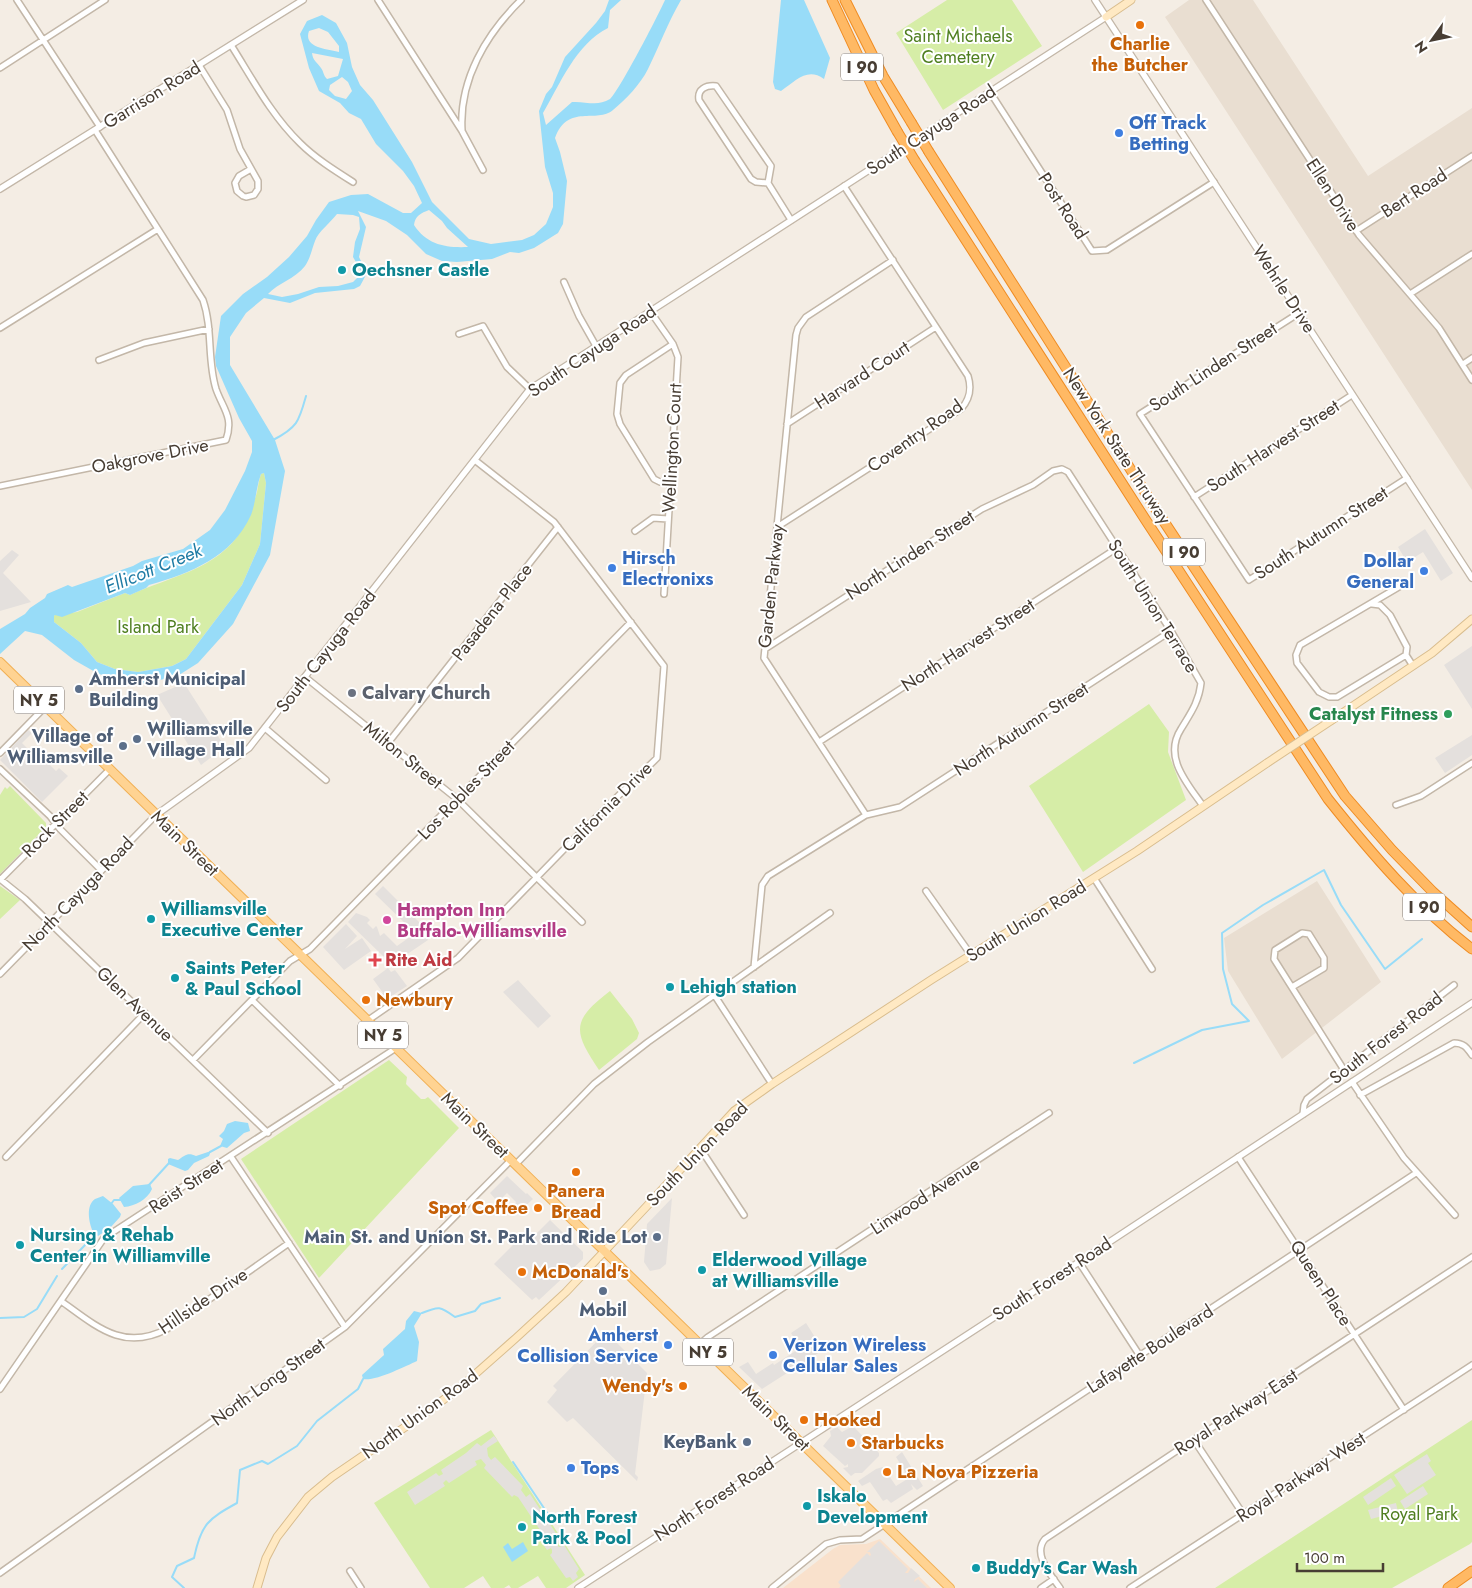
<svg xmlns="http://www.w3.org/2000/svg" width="1472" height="1588" viewBox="0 0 1472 1588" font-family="Jost,sans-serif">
<rect width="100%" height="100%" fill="#f4ede4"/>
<path fill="#e9ded1" d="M1189 0H1253L1368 176 1472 108V490L1165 17Z
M1317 881 1381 982 1282 1059 1228 971 1224 938Z"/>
<path fill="#f9e1cc" d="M880 1539 931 1588H783L833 1549 840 1545 866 1544Z"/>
<path fill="#d6eda7" d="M947 0H1012L1042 46 943 110 896 33Z
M264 473 266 483 260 544 242 585 186 659 172 666 138 672 115 669 97 662 81 643 54 622 53 616 55 615 77 612 125 593 130 595C168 577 217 570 241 531 246 522 254 503 257 492 258 486 259 480 261 474Z
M1149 704 1169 732 1168 752 1186 800 1083 872 1029 786Z
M10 786 46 823V827L0 874V795L5 787 7 789Z
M0 886 20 900 0 919Z
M610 991 632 1019 639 1033 637 1039 599 1070C573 1031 571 1021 610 991Z
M389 1060 407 1077 406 1084 421 1099H425L428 1097 459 1128 319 1278 241 1159Z
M1472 1420V1542L1470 1544 1392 1588H1215Z
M491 1430 585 1575 566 1588H546L538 1576 518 1588H511L509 1585 504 1588H491L483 1576 464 1588H430L374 1503Z"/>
<path fill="#e4e0dd" d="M1425 529 1453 573 1441 581 1423 552 1407 562 1398 547Z
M12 550 19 555 3 573 31 602 0 611V561Z
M1472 646V709L1444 665Z
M184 683 225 747 201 765 157 695Z
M28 730 32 733 22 743 33 754 36 751 56 771 59 768 68 776 42 802 0 760Z
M1472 735V755L1445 773 1435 758Z
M383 886 428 931 425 935 428 940 403 957 401 954 394 959 388 954 384 957 348 922 356 913 367 917 370 920 367 923 373 929 376 926 377 927 380 936 384 933 397 946 414 934 413 931 375 894Z
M346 924 357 936 345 949 362 938 371 951 344 970 323 947Z
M388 968 391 972 395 970 407 986 384 1001 380 995 383 993 373 979Z
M518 980 551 1016 538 1028 503 992Z
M507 1176 526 1194 527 1193 533 1199 521 1210 515 1204 516 1202 507 1193 498 1202 490 1193Z
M672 1198 666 1264 660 1269 650 1271 644 1262 647 1224Z
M550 1220 583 1252V1259L539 1300 536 1297 532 1300 494 1264 528 1230 534 1236Z
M806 1323 823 1350 762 1389 739 1367 748 1362 756 1374 773 1363 774 1365 800 1348 791 1333Z
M606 1332 647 1373 635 1474 638 1477 637 1481 573 1418 567 1422 547 1402 557 1390 553 1386Z
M853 1426 879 1453V1456L862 1473H855L851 1476 843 1468 848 1467V1464L845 1466 823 1446 831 1436 830 1431 837 1427 842 1432Z
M494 1436 498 1441 487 1448 488 1456 491 1460 495 1457 523 1486 521 1490 526 1497 530 1494 561 1541 558 1543V1546L559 1547 564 1545 579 1569 576 1573 578 1577 573 1581 570 1577 566 1578 550 1555 552 1553V1550L551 1548 547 1550 538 1537 542 1533 518 1497 514 1495 512 1497 484 1468 486 1465 481 1459 475 1461 477 1465 449 1483 446 1480 443 1483 445 1486 415 1505 407 1492 436 1473 439 1476 443 1474 441 1470 466 1453 477 1443 481 1446Z
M902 1452 923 1486 917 1490 911 1484 913 1489 891 1503 887 1499 883 1501 870 1482 862 1486 858 1481 876 1469 883 1467 896 1486 909 1478 896 1457Z
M1427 1454 1431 1461 1428 1463 1436 1475 1407 1494 1394 1475Z
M1391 1478 1396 1486 1368 1505 1363 1497Z
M1423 1486 1428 1494 1405 1509 1400 1501Z
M1396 1503 1398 1512 1371 1519 1368 1510Z
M879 1541 908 1569 905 1573H908L911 1568 920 1576 915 1579 914 1582 918 1579 927 1588H839L841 1586 838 1582 867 1553 870 1556 871 1555 870 1552H867Z"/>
<path fill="#98dcf8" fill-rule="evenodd" d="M609 0H621L610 10 608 28C576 44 560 84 543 113L546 125 572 102C586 101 597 107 610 99 618 93 659 14 665 0H681C668 22 659 47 648 69 640 85 626 99 613 110 597 124 568 103 555 138L560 152 567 181 563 224 558 233 534 248 519 253 510 252 492 259 457 262 442 261 426 254 407 235 386 221 358 211 366 227 359 257 366 271V275L360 286 354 289 315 293 290 303 264 298 246 313 230 337V365L275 440 285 471 270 555 233 624 198 663 179 675 145 684 115 680 97 673 74 660 42 635 25 631 0 654V629L25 614 30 608 45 598 47 594 68 585 72 587 133 566 142 561 183 549 210 530 225 510 245 471 252 452V441L239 418 216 366 215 357 221 316 243 294 267 277 289 257 307 236 316 220 329 202 351 195 368 194 403 213H411L422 203 414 186 403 171 376 144 361 119 349 113 340 103 319 91 309 68 300 34 307 21 322 15 336 23 347 43 352 67 360 85 373 100 412 162 432 202 469 239 491 244 522 240 534 235 546 224 553 207V193L545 167 539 111 546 94 552 87 565 57 596 23 605 11ZM319 28 328 32 339 46V52C327 49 303 48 309 31ZM312 53 343 59 338 76 327 79C323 75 324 72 321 68 317 62 313 61 312 53ZM342 77 348 82 352 91 346 99 335 96 329 90 330 85ZM429 210 442 221 447 228 468 247C446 248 427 245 414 225 415 216 421 213 429 210ZM337 214 353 215 359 217 360 229 355 242 353 257 360 269V275L353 282 338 286 319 287 298 294 282 297 268 294C278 283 295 279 305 266 310 259 312 249 315 241 318 232 331 222 337 214ZM264 473 266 483 260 544 242 585 186 659 172 666 138 672 115 669 97 662 81 643 54 622V616L55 615 62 617 125 593 130 595 146 588 149 585C191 573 232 557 251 515 256 502 256 487 261 474Z
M781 0H804L830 58 824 79C807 67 796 81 781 91L775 89 773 82Z
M235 1121 248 1123 250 1131 244 1133 227 1148 220 1146 223 1139 219 1136 224 1131 227 1124Z
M211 1151 209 1156 194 1163 188 1170 185 1171 168 1164V1159L170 1158 178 1160C185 1155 188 1152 196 1156Z
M150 1184 152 1189C147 1200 135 1206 124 1207L119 1198 133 1186Z
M103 1196 113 1204 121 1214 120 1217 110 1228 98 1236 94 1234C89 1225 85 1206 95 1199 98 1198 100 1197 103 1196Z
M414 1311 422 1313 414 1326 419 1342 417 1361C406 1366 374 1382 363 1379L362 1375 384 1355 383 1349 405 1329 406 1321Z
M523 1542 528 1551 512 1562 503 1547 508 1543 512 1549Z"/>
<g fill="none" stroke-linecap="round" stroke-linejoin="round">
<path stroke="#98dcf8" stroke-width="2" d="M273 440C298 427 299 421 306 396
M1134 1063 1202 1030 1249 1021 1232 1004 1223 969 1222 933 1263 905 1324 870 1341 905 1385 969 1422 939
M210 1152 221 1146
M148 1186 169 1163
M111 1204 114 1200H122
M62 1269 86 1244
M422 1313C439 1306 440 1306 455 1317L475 1311 481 1304 500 1298
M0 1318 24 1317 37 1309 57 1276
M513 1462 554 1523
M184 1588 172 1577 177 1566 194 1558C201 1524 208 1519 237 1503L240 1470 262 1461 268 1464 297 1446 317 1421 358 1389 363 1379"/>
<defs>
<path id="minor" d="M17 0 100 127
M378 0 462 131 483 170
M1206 0 1359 235 1439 328 1472 380
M231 45C252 78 271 115 300 143 315 158 334 170 353 182
M199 65 227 110 240 149 258 181V189L254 195 246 197 243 196 237 191 235 183 239 176 251 169
M0 68 105 0
M990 92 1092 251 1107 250 1214 182
M462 130C459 80 486 34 521 0
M768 183 756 182 751 179 699 100C697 89 706 85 716 86L771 166 768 183 791 220
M1356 231 1472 156
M564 282 579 316 596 346
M1410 294 1472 254
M650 311 673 344 678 357 664 594
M1299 313 1140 414 1249 580 1407 478
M0 328 158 229
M459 334 483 326 507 367 530 389
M99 360 144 343 209 329
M1463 364 1472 358
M787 424 936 327
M670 483 660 482 654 479 620 424 617 414 620 383 626 375 673 344
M0 486 226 440C234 417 223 409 216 389 207 360 213 329 203 300L95 130
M1194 497 1352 395
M777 527 961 409C970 399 972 389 968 376L844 186
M635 531 653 518 668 519
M1402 585 1300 645 1296 655 1297 663 1319 692 1329 697H1337L1406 655
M1372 604 1380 605 1390 615 1407 647 1406 655 1413 666
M765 649 982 509 1033 485 1053 471 1062 469 1068 472 1171 631 1201 683C1199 702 1190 714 1181 729 1163 757 1187 783 1203 806
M305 677 457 799 582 922
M265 728 326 780
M819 742 1117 548
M388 743 558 527
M0 753 46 706
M0 769 50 816 60 829 101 870
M1396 805 1421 796 1472 763
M866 815 900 807 1171 631
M1094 878 1152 969
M0 879 25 899 268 1133
M1 879 110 769
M926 891 971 955
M754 967 762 885 768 876 866 815 764 658 796 335 798 328 806 317 893 260
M0 974 156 815
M1292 987 1324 968V958L1309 934 1302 933 1275 950 1274 959 1344 1070
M715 996 772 1084
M252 1000 340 1086
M367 1021 458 958 576 837 657 758 664 666 554 522 476 461
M193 1060 290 961 310 949 631 622
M1352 1082 1404 1158 1455 1215
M1360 1095 1454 1043C1464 1043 1467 1048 1472 1055
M1303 1114 1304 1105 1307 1099 1454 985
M700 1148 744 1215
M6 1157 145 1013
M231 1157 345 1327
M1238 1157 1404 1410
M516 1164 594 1084 648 1042 830 913
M1079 1262 1140 1356
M61 1301C96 1326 123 1352 167 1329L289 1243
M700 1344 708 1337 1049 1113
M0 1389 104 1238 396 1048
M1194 1440 1243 1514
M350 1571 361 1588
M0 1573 345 1327 511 1160
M772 1588 826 1544 840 1540 862 1539 1416 1173
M1041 1588 1054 1579
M1060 1588C1051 1575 1032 1554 1045 1539L1175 1452 1472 1257
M1130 1588 1472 1365"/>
<path id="tertiary" d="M1095 0 1472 578
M0 189 303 0
M156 815 249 748 530 389 1106 17
M578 1588 1079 1262 1472 1003"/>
<path id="secondary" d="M1106 17 1131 0
M1332 720 1432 653 1472 619
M257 1588 266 1558 277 1537 308 1497 332 1477 430 1410 464 1384 516 1338 566 1292 646 1207 734 1111 772 1084 931 980 1137 851 1267 763"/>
<path id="primary" d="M0 662 950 1588"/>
<path id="motorway" d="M832 0 874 90 897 131
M845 0 883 76 911 122
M929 152 1157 511 1345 796 1392 850 1432 891 1472 927
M915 161 1145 519 1328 799C1371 853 1417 907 1472 949
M1448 1588 1472 1571"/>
</defs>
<use href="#minor" stroke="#c3b7a8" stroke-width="8"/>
<use href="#tertiary" stroke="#c3b7a8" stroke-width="8"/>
<use href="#secondary" stroke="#d9bd8e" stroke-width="9"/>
<use href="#primary" stroke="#f1b055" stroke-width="10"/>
<use href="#motorway" stroke="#ef8c23" stroke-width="11"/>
<use href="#minor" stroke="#fff" stroke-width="5"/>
<use href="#tertiary" stroke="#fff" stroke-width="5.5"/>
<use href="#secondary" stroke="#ffe9c3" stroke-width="7"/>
<use href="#primary" stroke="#ffd392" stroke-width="8"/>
<use href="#motorway" stroke="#ffb964" stroke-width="9"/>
<defs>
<path id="secondary-bridge" d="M1267 763 1332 720"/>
<path id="motorway-bridge" d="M911 122 929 152
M897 131 915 161"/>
</defs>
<use href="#secondary-bridge" stroke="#d9bd8e" stroke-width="9" stroke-linecap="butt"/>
<use href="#motorway-bridge" stroke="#ef8c23" stroke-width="11" stroke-linecap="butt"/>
<use href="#secondary-bridge" stroke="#ffe9c3" stroke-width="7"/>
<use href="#motorway-bridge" stroke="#ffb964" stroke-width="9"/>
</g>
<g fill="#e8710a" stroke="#fff" stroke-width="2">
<circle cx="1140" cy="25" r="5"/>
<circle cx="366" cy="1000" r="5"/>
<circle cx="576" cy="1172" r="5"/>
<circle cx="538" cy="1208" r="5"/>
<circle cx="522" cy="1272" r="5"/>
<circle cx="683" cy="1386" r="5"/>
<circle cx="804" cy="1420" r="5"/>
<circle cx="851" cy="1443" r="5"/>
<circle cx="887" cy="1472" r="5"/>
</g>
<g fill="#3f7fe0" stroke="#fff" stroke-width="2">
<circle cx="1119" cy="133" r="5"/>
<circle cx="612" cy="568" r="5"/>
<circle cx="1424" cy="571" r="5"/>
<circle cx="668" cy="1345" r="5"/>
<circle cx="773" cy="1355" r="5"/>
<circle cx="571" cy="1468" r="5"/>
</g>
<g fill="#0f9aa8" stroke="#fff" stroke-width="2">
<circle cx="342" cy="270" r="5"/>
<circle cx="151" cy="919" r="5"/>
<circle cx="175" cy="978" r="5"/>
<circle cx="670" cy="987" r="5"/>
<circle cx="20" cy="1245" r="5"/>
<circle cx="702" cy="1270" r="5"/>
<circle cx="807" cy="1506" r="5"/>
<circle cx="522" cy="1527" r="5"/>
<circle cx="976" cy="1568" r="5"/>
</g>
<g fill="#5c6f8a" stroke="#fff" stroke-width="2">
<circle cx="79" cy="689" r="5"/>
<circle cx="137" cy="739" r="5"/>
<circle cx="123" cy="746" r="5"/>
<circle cx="657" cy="1237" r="5"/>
<circle cx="603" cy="1291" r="5"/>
<circle cx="747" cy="1442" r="5"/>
</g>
<circle fill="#6b7280" stroke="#fff" stroke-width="2" cx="352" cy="693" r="5"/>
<circle fill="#2e9e5b" stroke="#fff" stroke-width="2" cx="1448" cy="714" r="5"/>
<circle fill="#d1479c" stroke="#fff" stroke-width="2" cx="387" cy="920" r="5"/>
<path fill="#e0444e" stroke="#fff" stroke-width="2" d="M372.5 952.5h5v5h5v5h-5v5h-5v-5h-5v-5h5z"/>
<g text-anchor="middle" stroke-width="4" stroke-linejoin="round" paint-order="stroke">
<g fill="#fff" stroke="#7e7770" stroke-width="1">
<rect x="841" y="53.5" width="42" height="27" rx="4"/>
<rect x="1163" y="538.5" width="42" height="27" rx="4"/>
<rect x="14" y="686.5" width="50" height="27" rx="4"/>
<rect x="1403" y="893.5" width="42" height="27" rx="4"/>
<rect x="358" y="1021.5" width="50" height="27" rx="4"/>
<rect x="683" y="1338.5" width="50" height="27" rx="4"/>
</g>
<g font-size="16" font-weight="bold" fill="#473d33">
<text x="862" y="73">I 90</text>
<text x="1184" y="558">I 90</text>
<text x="39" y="706">NY 5</text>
<text x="1424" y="913">I 90</text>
<text x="383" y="1041">NY 5</text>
<text x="708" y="1358">NY 5</text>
</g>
<g font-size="18" fill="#4f7f20" stroke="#fff">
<text x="958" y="42">Saint Michaels<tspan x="958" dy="21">Cemetery</tspan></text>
<text x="158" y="633">Island Park</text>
<text x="1419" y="1520">Royal Park</text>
</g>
<g font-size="18" font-weight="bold" fill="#c56008" stroke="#fff" text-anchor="start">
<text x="1140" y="50" text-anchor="middle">Charlie<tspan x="1140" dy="21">the Butcher</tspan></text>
<text x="376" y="1006">Newbury</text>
<text x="576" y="1197" text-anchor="middle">Panera<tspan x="576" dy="21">Bread</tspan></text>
<text x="528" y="1214" text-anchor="end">Spot Coffee</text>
<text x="532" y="1278">McDonald's</text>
<text x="673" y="1392" text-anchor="end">Wendy's</text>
<text x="814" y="1426">Hooked</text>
<text x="861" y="1449">Starbucks</text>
<text x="897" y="1478">La Nova Pizzeria</text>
</g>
<g font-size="18" fill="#473d33" stroke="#fff">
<text transform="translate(152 95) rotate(-32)" y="6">Garrison Road</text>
<text transform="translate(931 130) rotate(-33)" y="6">South Cayuga Road</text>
<text transform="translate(1414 193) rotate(-33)" y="6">Bert Road</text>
<text transform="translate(1333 195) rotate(57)" y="6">Ellen Drive</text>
<text transform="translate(1063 206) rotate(57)" y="6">Post Road</text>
<text transform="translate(1284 289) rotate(57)" y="6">Wehrle Drive</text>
<text transform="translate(592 351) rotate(-34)" y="6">South Cayuga Road</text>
<text transform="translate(1213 367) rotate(-33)" y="6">South Linden Street</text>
<text transform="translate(862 375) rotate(-33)" y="6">Harvard Court</text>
<text transform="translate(915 436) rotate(-35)" y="6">Coventry Road</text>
<text transform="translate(1117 446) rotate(57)" y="6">New York State Thruway</text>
<text transform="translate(1273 446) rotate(-33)" y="6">South Harvest Street</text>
<text transform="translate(672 448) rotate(-87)" y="6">Wellington Court</text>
<text transform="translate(150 456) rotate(-11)" y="6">Oakgrove Drive</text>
<text transform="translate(1321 533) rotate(-33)" y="6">South Autumn Street</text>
<text transform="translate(910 555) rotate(-33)" y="6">North Linden Street</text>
<text transform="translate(771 586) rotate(-84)" y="6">Garden Parkway</text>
<text transform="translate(1153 606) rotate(58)" y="6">South Union Terrace</text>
<text transform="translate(492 612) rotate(-52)" y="6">Pasadena Place</text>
<text transform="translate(968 645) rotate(-33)" y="6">North Harvest Street</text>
<text transform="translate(326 651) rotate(-52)" y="6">South Cayuga Road</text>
<text transform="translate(1021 729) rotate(-33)" y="6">North Autumn Street</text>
<text transform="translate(403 755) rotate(39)" y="6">Milton Street</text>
<text transform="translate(466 790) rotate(-46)" y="6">Los Robles Street</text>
<text transform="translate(607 807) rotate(-45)" y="6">California Drive</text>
<text transform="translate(55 824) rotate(-45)" y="6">Rock Street</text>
<text transform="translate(185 843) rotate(44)" y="6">Main Street</text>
<text transform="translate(78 894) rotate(-46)" y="6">North Cayuga Road</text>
<text transform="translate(1026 921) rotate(-32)" y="6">South Union Road</text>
<text transform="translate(135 1004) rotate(44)" y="6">Glen Avenue</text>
<text transform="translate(1386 1038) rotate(-38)" y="6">South Forest Road</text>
<text transform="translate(475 1125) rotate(44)" y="6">Main Street</text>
<text transform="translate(697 1154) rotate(-46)" y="6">South Union Road</text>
<text transform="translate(186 1186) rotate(-33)" y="6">Reist Street</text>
<text transform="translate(925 1196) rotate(-33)" y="6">Linwood Avenue</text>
<text transform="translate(1052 1279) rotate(-33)" y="6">South Forest Road</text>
<text transform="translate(1321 1283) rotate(57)" y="6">Queen Place</text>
<text transform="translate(203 1301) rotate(-34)" y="6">Hillside Drive</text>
<text transform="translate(1150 1349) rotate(-33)" y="6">Lafayette Boulevard</text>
<text transform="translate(268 1382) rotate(-36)" y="6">North Long Street</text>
<text transform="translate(1236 1412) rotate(-33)" y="6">Royal Parkway East</text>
<text transform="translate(420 1414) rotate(-36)" y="6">North Union Road</text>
<text transform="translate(776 1418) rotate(44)" y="6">Main Street</text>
<text transform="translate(1301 1477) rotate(-33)" y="6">Royal Parkway West</text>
<text transform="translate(714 1499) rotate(-33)" y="6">North Forest Road</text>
</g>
<g font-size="18" font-weight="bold" fill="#366cbe" stroke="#fff" text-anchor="start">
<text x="1129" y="129">Off Track<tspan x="1129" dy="21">Betting</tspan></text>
<text x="622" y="564">Hirsch<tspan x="622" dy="21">Electronixs</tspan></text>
<text x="1414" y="567" text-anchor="end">Dollar<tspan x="1414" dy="21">General</tspan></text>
<text x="658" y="1341" text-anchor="end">Amherst<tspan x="658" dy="21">Collision Service</tspan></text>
<text x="783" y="1351">Verizon Wireless<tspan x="783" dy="21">Cellular Sales</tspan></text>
<text x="581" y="1474">Tops</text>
</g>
<g font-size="18" font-weight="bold" fill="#0d838f" stroke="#fff" text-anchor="start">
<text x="352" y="276">Oechsner Castle</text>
<text x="161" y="915">Williamsville<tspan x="161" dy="21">Executive Center</tspan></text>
<text x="185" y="974">Saints Peter<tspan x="185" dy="21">&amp; Paul School</tspan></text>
<text x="680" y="993">Lehigh station</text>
<text x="30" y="1241">Nursing &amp; Rehab<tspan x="30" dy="21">Center in Williamville</tspan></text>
<text x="712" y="1266">Elderwood Village<tspan x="712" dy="21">at Williamsville</tspan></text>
<text x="817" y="1502">Iskalo<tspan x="817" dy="21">Development</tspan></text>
<text x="532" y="1523">North Forest<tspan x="532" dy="21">Park &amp; Pool</tspan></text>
<text x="986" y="1574">Buddy's Car Wash</text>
</g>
<g font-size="18" font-weight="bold" fill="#4e5e75" stroke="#fff" text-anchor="end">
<text x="89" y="685" text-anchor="start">Amherst Municipal<tspan x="89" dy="21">Building</tspan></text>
<text x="147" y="735" text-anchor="start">Williamsville<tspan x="147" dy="21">Village Hall</tspan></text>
<text x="113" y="742">Village of<tspan x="113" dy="21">Williamsville</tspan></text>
<text x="647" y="1243">Main St. and Union St. Park and Ride Lot</text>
<text x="603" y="1316" text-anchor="middle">Mobil</text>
<text x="737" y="1448">KeyBank</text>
</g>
<g font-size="18" font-weight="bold" fill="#5b616d" stroke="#fff" text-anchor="start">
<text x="362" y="699">Calvary Church</text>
</g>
<g font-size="18" font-weight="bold" fill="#27864d" stroke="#fff" text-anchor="end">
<text x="1438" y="720">Catalyst Fitness</text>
</g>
<g font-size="18" font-weight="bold" fill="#b23c85" stroke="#fff" text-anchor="start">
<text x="397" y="916">Hampton Inn<tspan x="397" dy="21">Buffalo-Williamsville</tspan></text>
</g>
<g font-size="18" font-weight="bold" fill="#be3a42" stroke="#fff" text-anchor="start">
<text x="385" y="966">Rite Aid</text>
</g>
<g font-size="19" font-style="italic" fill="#1e7ba4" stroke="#fff">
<text transform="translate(153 568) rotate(-22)" y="7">Ellicott Creek</text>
</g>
</g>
<g transform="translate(1432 40) rotate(237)" stroke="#ffffff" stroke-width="4" paint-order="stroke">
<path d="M0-4L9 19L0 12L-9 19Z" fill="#473d33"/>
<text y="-8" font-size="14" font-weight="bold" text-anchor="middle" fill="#473d33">N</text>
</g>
<path d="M1297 1563v8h86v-8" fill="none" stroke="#473d33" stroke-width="2.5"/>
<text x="1304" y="1563" font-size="15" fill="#473d33" stroke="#ffffff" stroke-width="4" paint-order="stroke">100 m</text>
</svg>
